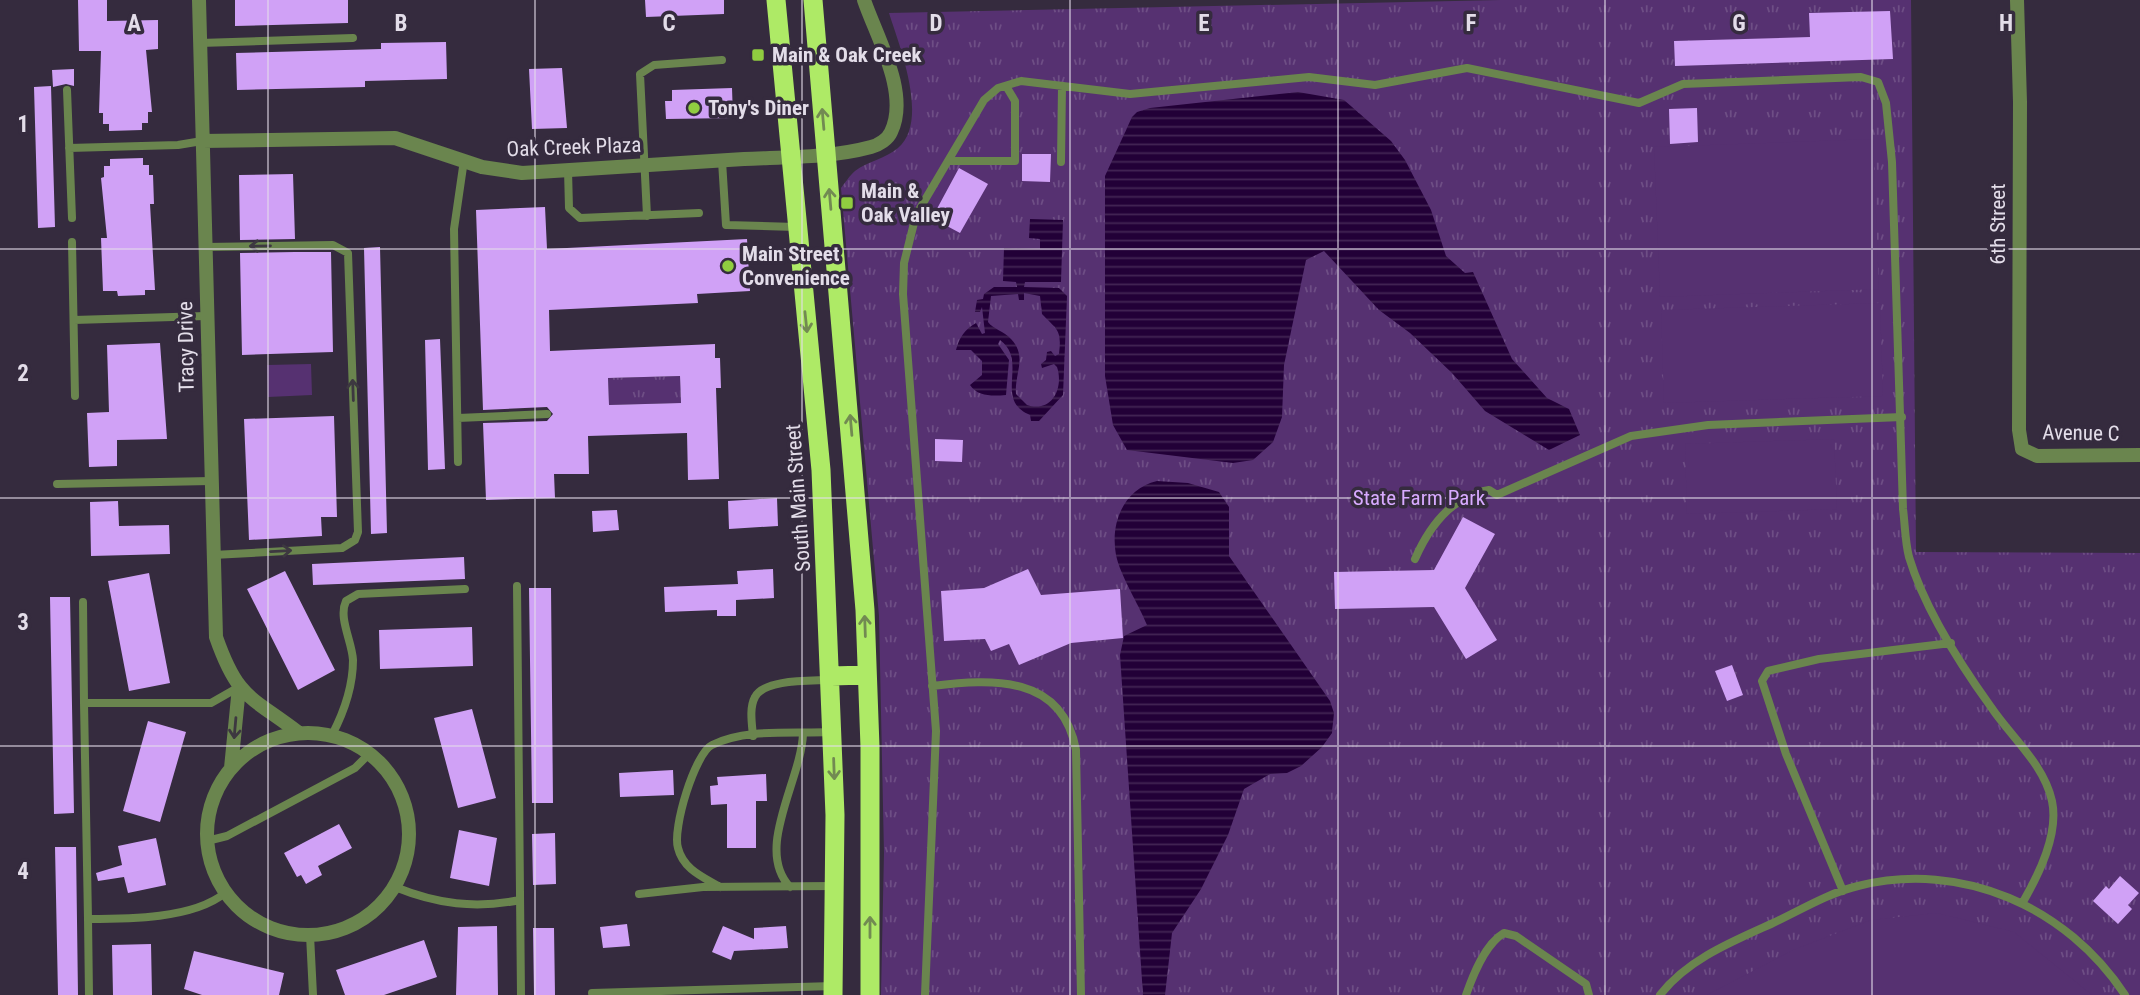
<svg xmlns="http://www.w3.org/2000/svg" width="2140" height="995" viewBox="0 0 2140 995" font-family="'Roboto Condensed',sans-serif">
<defs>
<pattern id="grass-tufts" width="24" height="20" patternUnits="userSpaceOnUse" patternTransform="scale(1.75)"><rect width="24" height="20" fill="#563171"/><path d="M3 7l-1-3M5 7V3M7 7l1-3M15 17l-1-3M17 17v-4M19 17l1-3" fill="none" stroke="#6e4e85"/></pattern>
<pattern id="water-rules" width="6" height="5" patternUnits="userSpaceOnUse" patternTransform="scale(1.75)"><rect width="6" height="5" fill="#220037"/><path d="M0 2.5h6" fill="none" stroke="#422554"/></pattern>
</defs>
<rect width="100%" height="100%" fill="#352b3e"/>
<path fill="url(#grass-tufts)" d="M1501 0H1911L1916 552 2140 553V995H881L884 853 879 616 841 188C845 183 850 175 855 171 868 161 885 159 898 148 930 121 899 45 889 13Z
M680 376 681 403 609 405 608 378Z"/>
<path fill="#563171" d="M1873 139 1879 289 1660 297 1654 147Z
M1880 303 1883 396 1664 403 1661 310Z
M311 364 312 395 268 397 267 365Z
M1834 439 1837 509 1687 514 1685 444Z
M1937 913 2014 932 2092 995H1707L1793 950 1871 920Z"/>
<path fill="url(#water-rules)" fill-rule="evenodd" d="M1298 92 1344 100 1391 141 1405 160 1431 210 1446 256 1465 273 1473 272 1512 359 1547 398 1569 409 1580 435 1549 450 1485 411 1452 373 1410 333 1379 310 1324 251 1306 260 1284 365 1282 417 1273 442 1253 460 1233 463 1127 450 1113 425 1105 376V176L1132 117 1137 112 1150 108Z
M1030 219 1063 220 1061 282H1025L1024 287 1059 288 1067 296 1063 395 1039 421H1031L1030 415C993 400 1029 361 1000 340L998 344 1009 360 1006 395C993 396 978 397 970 385L982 375V361L971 350H956C959 338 965 329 976 323L982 334 985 333 982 307 980 312H975L977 300 983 299 984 294 994 287H1017L1016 282 1003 281 1004 248 1040 249V239L1029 238ZM1024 293 1040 296 1042 314C1057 330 1062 329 1059 354L1055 356 1051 351 1047 352 1046 360 1041 364 1042 368 1054 364 1057 367C1064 388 1052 413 1027 405L1016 394C1014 374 1028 357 1011 339 1004 331 993 329 988 322L991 296 1018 294 1019 300H1024Z
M1157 481 1188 483 1219 492 1229 507V556L1330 701 1334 713 1332 733 1322 747 1301 766 1287 773 1270 774 1244 789 1228 835 1201 889 1172 933 1165 995H1143L1120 655 1124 636 1147 625C1139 605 1120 575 1116 555 1110 522 1124 489 1157 481Z"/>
<path fill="#d0a1f6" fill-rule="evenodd" d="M78 0H107V21L158 20V49L146 50 152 112H148V123H142V130L109 131V124H103V113H99L101 51H79Z
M235 0H348V23L235 26Z
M645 0H724V14L646 17Z
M1890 11 1893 59 1675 66 1674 41 1810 37 1809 13Z
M446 42 447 79 365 81V87L237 90 236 53 381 49V43Z
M562 68 567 128 532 129 529 69Z
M74 69V86L66 84 53 87 52 70Z
M51 86 55 227 38 228 34 87Z
M732 88 733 118 666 119 665 101H672V90Z
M1697 108 1698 142 1670 144 1669 109Z
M1022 154H1051L1050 182 1022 181Z
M143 158V165H149V175H153L154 204H150L155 290H145V295L118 296 117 291H103L101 238H107L101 178 104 177V166H110V159Z
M959 168 988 184 960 233 932 218Z
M293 174 295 239 240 240 239 175Z
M545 207 547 249 747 239 750 291 697 294 698 303 549 310 550 351 715 344V358H720L721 388H716L719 479 688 480 687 433 588 436 589 474H554L555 498 486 500 483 423 547 421 553 414 547 407 483 410 476 210ZM680 376 681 403 609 405 608 378Z
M380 247 387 533 371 534 364 248Z
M295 252H331L333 352 242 355 240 253Z
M440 339 445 469 428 470 425 340Z
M160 343 167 439 117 440V466L89 467 87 413 109 412 107 345Z
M334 416 337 517H321L322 536 249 540 244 419Z
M935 439 963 440 962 462 935 461Z
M777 498 778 526 729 529 728 501Z
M118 501 119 526 169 525 170 554 91 556 90 502Z
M617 510 619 530 593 532 592 511Z
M1463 517 1495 534 1465 588 1497 640 1466 659 1434 607 1335 609 1334 572 1434 570Z
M464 557 465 579 313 585 312 564Z
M773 569 774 598 736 600V616H717V610L665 612 664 587 738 584 737 571Z
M1028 569 1041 595 1120 589 1123 638 1071 643 1019 665 1009 644 991 651 985 639 944 641 941 591 984 588Z
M285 571 335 670 298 690 247 589Z
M149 573 170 683 129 691 108 581Z
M529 588H551L553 803H532Z
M50 597H70L74 813 54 814Z
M472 627 473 666 380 669 379 630Z
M1732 665 1743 695 1727 701 1715 671Z
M472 709 496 798 458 808 434 718Z
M148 721 186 732 160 822 123 811Z
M673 770 674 795 620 797 619 773Z
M766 774 767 801H756V848H727V804L711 805 710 786 718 785 717 777Z
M339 824 352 848 318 866 322 875 306 884 301 875 297 877 284 853Z
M459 830 497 838 489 886 450 878Z
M555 833 556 884 533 885 532 834Z
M156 838 166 885 128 893 124 877 98 881 96 873 122 865 118 846Z
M55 847H76L78 995H58Z
M2120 876 2139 893 2128 905 2132 909 2118 924 2093 901 2106 886 2109 889Z
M627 924 630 946 603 948 600 927Z
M497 926 498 995H456L458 927Z
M723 926 754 939V928L786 926 788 948 734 951 731 960 712 952Z
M533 928H554L555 995H534Z
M424 940 437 977 384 995H345L336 970Z
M151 944 152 995H113L112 945Z
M194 951 284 973 279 995H202L184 989Z"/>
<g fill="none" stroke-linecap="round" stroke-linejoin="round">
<path stroke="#6a854e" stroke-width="8" d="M200 43 353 38
M67 90 72 218
M69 148 178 145 202 141
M722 161 726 225 796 227
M950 161H1015V101L1006 86
M1061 162 1062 86
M568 170 569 208 580 218 699 213
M647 216 640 74 654 65 722 60
M72 242 75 396
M205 247 333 245 348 253 358 532 355 540 342 548 213 555
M74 320 206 316
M458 418 547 414
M458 462 454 229 464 160
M57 484 211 481
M1415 559C1429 527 1452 496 1489 490L1497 495 1631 436 1708 425 1902 417
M517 586 521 995
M83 602 84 703
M932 686C992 679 1062 674 1076 750L1081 995
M332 735C344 712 353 687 353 660 352 641 338 618 346 601L358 594 465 589
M753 736C752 724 749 708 755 697 764 679 811 681 828 680
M207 841 227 836 355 768 370 753
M395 887C437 904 475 909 520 900
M720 887C703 877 683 869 678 848 672 829 695 753 712 745 746 728 793 734 830 732
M790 887C754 849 801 781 803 734
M1843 891 1786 754 1762 681 1768 671 1819 659 1951 643
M639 894 703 887 835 886
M88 919 84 703H211L239 687
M310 935 313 995
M592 993 834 986
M89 995 88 919C128 919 193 919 225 893
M925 995 936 731 903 294 904 263 916 215 984 100 998 88 1021 81 1130 94 1309 77 1375 85 1467 68 1639 103 1683 84 1861 77 1878 82 1886 103 1892 162 1903 509C1905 524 1905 542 1909 557 1924 607 1960 664 1991 707 2011 737 2044 764 2052 801 2059 834 2039 874 2023 902
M1466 995C1473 975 1485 944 1504 933L1516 936 1586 984 1589 995
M1660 995C1687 960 1731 942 1771 924 1799 911 1828 893 1858 886 1962 860 2067 907 2125 995"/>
<path stroke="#6a854e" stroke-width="14" d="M199 0 216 637C238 700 251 696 299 733
M2017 0 2020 102 2019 430 2022 449 2037 456 2140 455
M202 141 395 138 482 167 522 173C596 168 670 164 744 159 786 157 830 158 871 147 879 145 888 139 891 132 910 93 876 36 864 0
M207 834a101 101 0 1 1 202 0a101 101 0 1 1-202 0Z
M231 768 239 687"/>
<path stroke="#aeea66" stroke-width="19" d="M776 0 821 470 835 815 833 995
M813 0 865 610 870 747V995
M831 676 867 675"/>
</g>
<defs><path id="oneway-shaft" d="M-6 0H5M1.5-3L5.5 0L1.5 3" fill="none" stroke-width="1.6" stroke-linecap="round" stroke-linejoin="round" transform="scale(1.75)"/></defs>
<g stroke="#728a52">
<use href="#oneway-shaft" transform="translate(823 119) rotate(-95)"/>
<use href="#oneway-shaft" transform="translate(830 199) rotate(-95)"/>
<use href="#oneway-shaft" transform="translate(806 322) rotate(84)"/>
<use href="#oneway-shaft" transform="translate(851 425) rotate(-95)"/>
<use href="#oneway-shaft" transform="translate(865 626) rotate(-92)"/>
<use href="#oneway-shaft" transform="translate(834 769) rotate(88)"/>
<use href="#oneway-shaft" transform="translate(870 927) rotate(-90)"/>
</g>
<g stroke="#3d3840">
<use href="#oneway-shaft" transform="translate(260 246) rotate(179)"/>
<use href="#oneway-shaft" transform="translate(353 390) rotate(-92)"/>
<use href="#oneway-shaft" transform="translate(281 551) rotate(-3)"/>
<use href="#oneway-shaft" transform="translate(235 728) rotate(95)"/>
</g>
<path fill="none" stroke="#e3dde9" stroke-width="2" stroke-opacity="0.55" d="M268 0V995M535 0V995M802 0V995M1070 0V995M1338 0V995M1605 0V995M1872 0V995M0 249H2140M0 498H2140M0 746H2140"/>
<g fill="#90cd40" stroke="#352b3e" stroke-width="2.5">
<rect x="751" y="48" width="14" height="14" rx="3.5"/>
<circle cx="694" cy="108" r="7"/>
<rect x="840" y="196" width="14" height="14" rx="3.5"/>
<circle cx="728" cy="266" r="7"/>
</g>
<g text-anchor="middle" stroke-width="7" stroke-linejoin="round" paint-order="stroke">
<g font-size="21" font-weight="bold" fill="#e3dde9" stroke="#352b3e" text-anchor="start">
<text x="772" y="62">Main &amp; Oak Creek</text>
<text x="708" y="115">Tony's Diner</text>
<text x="861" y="198">Main &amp;<tspan x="861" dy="24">Oak Valley</tspan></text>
<text x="742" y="261">Main Street<tspan x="742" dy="24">Convenience</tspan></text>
</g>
<g font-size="21" fill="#e3dde9" stroke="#352b3e">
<text transform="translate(574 147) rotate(-2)" y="7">Oak Creek Plaza</text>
<text transform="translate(1998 224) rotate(-90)" y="7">6th Street</text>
<text transform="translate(186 347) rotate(-91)" y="7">Tracy Drive</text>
<text transform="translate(2081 433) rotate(1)" y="7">Avenue C</text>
<text transform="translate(798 498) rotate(-94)" y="7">South Main Street</text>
</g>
<g font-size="21" fill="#d8aaff" stroke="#352b3e">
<text x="1419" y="505">State Farm Park</text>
</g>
</g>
<g font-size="23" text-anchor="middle" font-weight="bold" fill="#e3dde9" stroke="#352b3e" stroke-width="7" stroke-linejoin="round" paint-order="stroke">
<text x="134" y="31">A</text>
<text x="401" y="31">B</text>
<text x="669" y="31">C</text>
<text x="936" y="31">D</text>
<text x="1204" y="31">E</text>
<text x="1471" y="31">F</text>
<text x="1739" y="31">G</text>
<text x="2006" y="31">H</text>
<text x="23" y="132">1</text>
<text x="23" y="381">2</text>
<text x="23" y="630">3</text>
<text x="23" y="879">4</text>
</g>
</svg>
